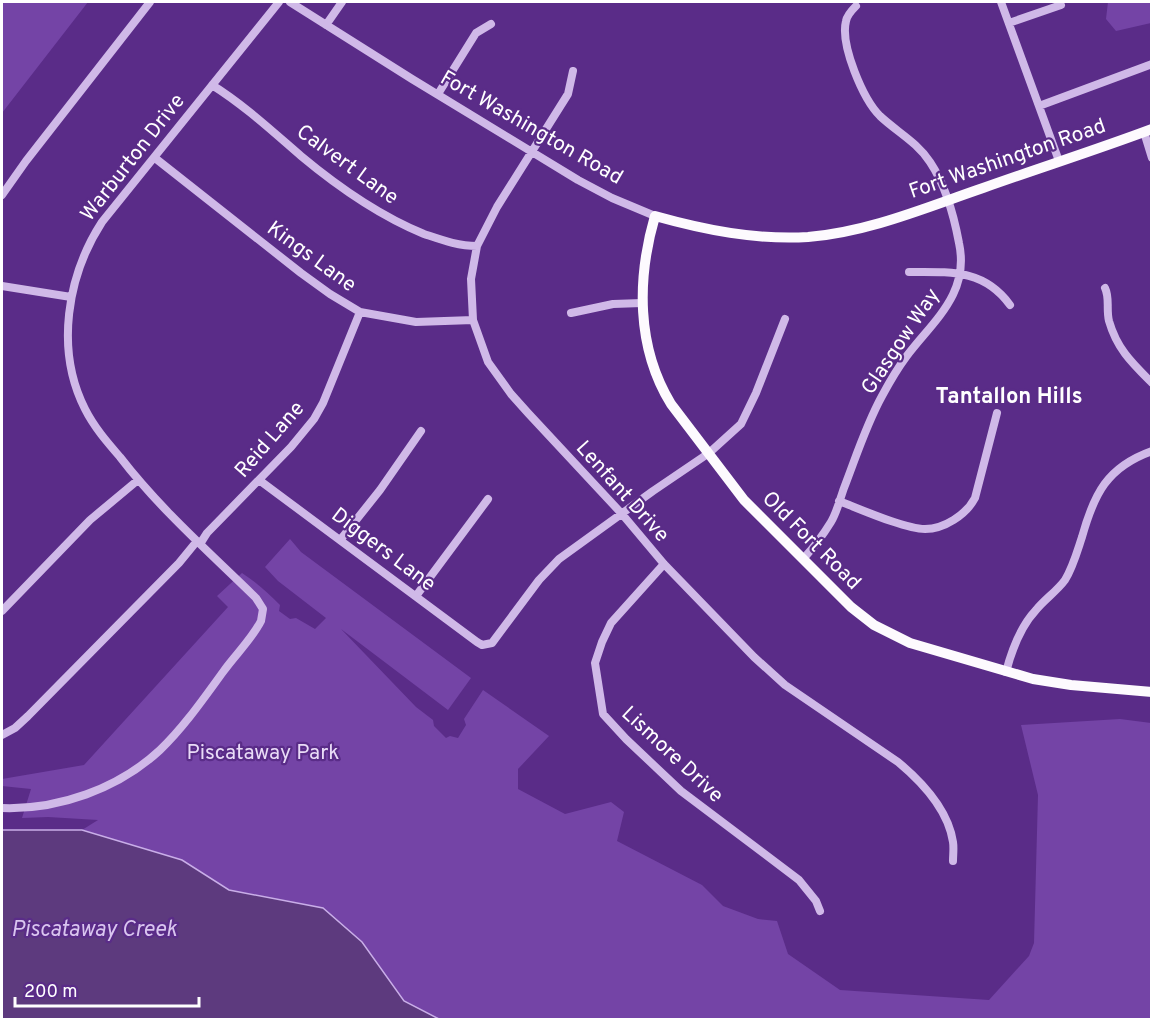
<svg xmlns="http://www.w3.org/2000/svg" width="1153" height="1021" viewBox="0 0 1153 1021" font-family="Overpass,sans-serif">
<rect width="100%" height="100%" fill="#5a2c88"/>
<path fill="#7444a6" d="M2 2H88L2 113Z
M1108 2H1151V23L1116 31 1106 19Z
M290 539 301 552 471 678 448 710 341 629 416 707 433 720 434 726 446 738 450 736 458 738 466 725 464 719 483 690 549 736 518 769V789L565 814 611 802 624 812 617 841 702 885 723 906 758 919 777 921 788 954 840 990 989 1000 1029 956 1034 943 1038 795 1021 725 1120 719 1151 723V1019H439L404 1001 362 942 323 908 229 890 182 860 82 830 98 820 48 817 22 818 31 789 2 786V779L84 765 228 607 217 596 242 573C256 582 268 593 280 605L279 611 290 619 296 618 315 629 326 618 278 581 265 567Z"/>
<path fill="#5d3a7e" stroke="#c9aee8" stroke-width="1.5" d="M2 830H82L182 860 229 890 323 908 362 942 404 1001 439 1019H2Z"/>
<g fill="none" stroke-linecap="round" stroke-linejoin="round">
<path stroke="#d0b9e8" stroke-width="8" d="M290 2 412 79 578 180 612 198 655 216
M1001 2 1059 161
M1009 23 1061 5
M326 25 342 2
M573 71 568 94 497 207 477 246 471 279 473 320 488 362 511 394 528 413 622 514 664 564 754 657 785 685 898 762C922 782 948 809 953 842 954 848 953 855 953 861
M212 85C244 105 272 131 301 156 337 186 380 216 424 234 442 240 458 246 477 246
M438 94 476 33 491 24
M1039 106 1152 64
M1144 132 1152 158
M155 158 301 273 330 294 360 312 416 322 473 320
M2 195 26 161 150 2
M909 272C950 272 984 269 1010 305
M2 286 71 297
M1105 288C1110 298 1106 309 1109 321 1117 349 1132 363 1152 383
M571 313 613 304 642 303
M259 480 477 642 482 645 492 643 539 580 559 559 653 491 709 453 741 424 756 393 785 319
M839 501C860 509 905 529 925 529 944 529 966 515 975 498L997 413
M341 539 380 490 421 431
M200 544 207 533 291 447 314 419 323 403 360 312
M804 558C814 547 823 535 831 522 837 512 840 499 844 488 856 457 866 425 882 396 889 383 897 369 906 357 933 321 970 294 959 243 954 216 946 186 930 162 917 142 897 132 880 116 863 99 840 45 846 21 847 15 852 10 856 6
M664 564 611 623 602 642 595 663 603 714 626 739 681 791 799 880 816 901 820 911
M416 596 488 499
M2 611 90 520 138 480
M1006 672C1012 649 1020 627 1036 610 1045 599 1057 591 1065 580 1073 567 1077 552 1082 537 1094 494 1107 467 1152 451
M2 735 15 728 28 716 179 563 197 541
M2 808C58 810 118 789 160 750 184 727 204 698 223 672 235 655 252 639 261 621L263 609 256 598C209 552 160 509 120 457 107 442 94 427 85 409 55 350 67 276 102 222L279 2"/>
<path stroke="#fdfafe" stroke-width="10" d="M1152 129C1096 150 1039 168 983 188 927 207 869 232 808 237 755 240 705 230 655 216 637 278 636 347 671 404L744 500 851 607 874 625 910 643 1033 679 1071 685 1152 692"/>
</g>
<g text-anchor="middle" stroke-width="4.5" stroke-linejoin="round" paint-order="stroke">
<g font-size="21" fill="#fff" stroke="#5a2c88">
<text transform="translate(532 127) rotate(30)" y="7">Fort Washington Road</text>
<text transform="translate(132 157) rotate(-52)" y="7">Warburton Drive</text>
<text transform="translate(1007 158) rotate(-19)" y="7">Fort Washington Road</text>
<text transform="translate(348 164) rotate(36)" y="7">Calvert Lane</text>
<text transform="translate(312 256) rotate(36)" y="7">Kings Lane</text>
<text transform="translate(900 341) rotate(-56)" y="7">Glasgow Way</text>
<text transform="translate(269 439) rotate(-49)" y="7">Reid Lane</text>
<text transform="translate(623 491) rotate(48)" y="7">Lenfant Drive</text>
<text transform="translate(812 540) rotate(45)" y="7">Old Fort Road</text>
<text transform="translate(384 549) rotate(37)" y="7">Diggers Lane</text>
<text transform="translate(673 754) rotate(43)" y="7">Lismore Drive</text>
</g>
<g font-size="21" fill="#e9dcf7" stroke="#5a2c88">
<text x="263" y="759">Piscataway Park</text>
</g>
<g font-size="22" font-weight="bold" fill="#fff" stroke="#5a2c88">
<text x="1009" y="403">Tantallon Hills</text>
</g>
<g font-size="22" font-style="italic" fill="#d9c5ef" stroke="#5a2c88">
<text x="94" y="936">Piscataway Creek</text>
</g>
</g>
<rect width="1153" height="1021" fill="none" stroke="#ffffff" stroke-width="6"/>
<path d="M15 997v9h184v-9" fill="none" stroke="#ffffff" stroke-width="3"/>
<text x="24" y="997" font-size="18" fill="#ffffff" stroke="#5a2c88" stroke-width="4.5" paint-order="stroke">200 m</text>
</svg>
